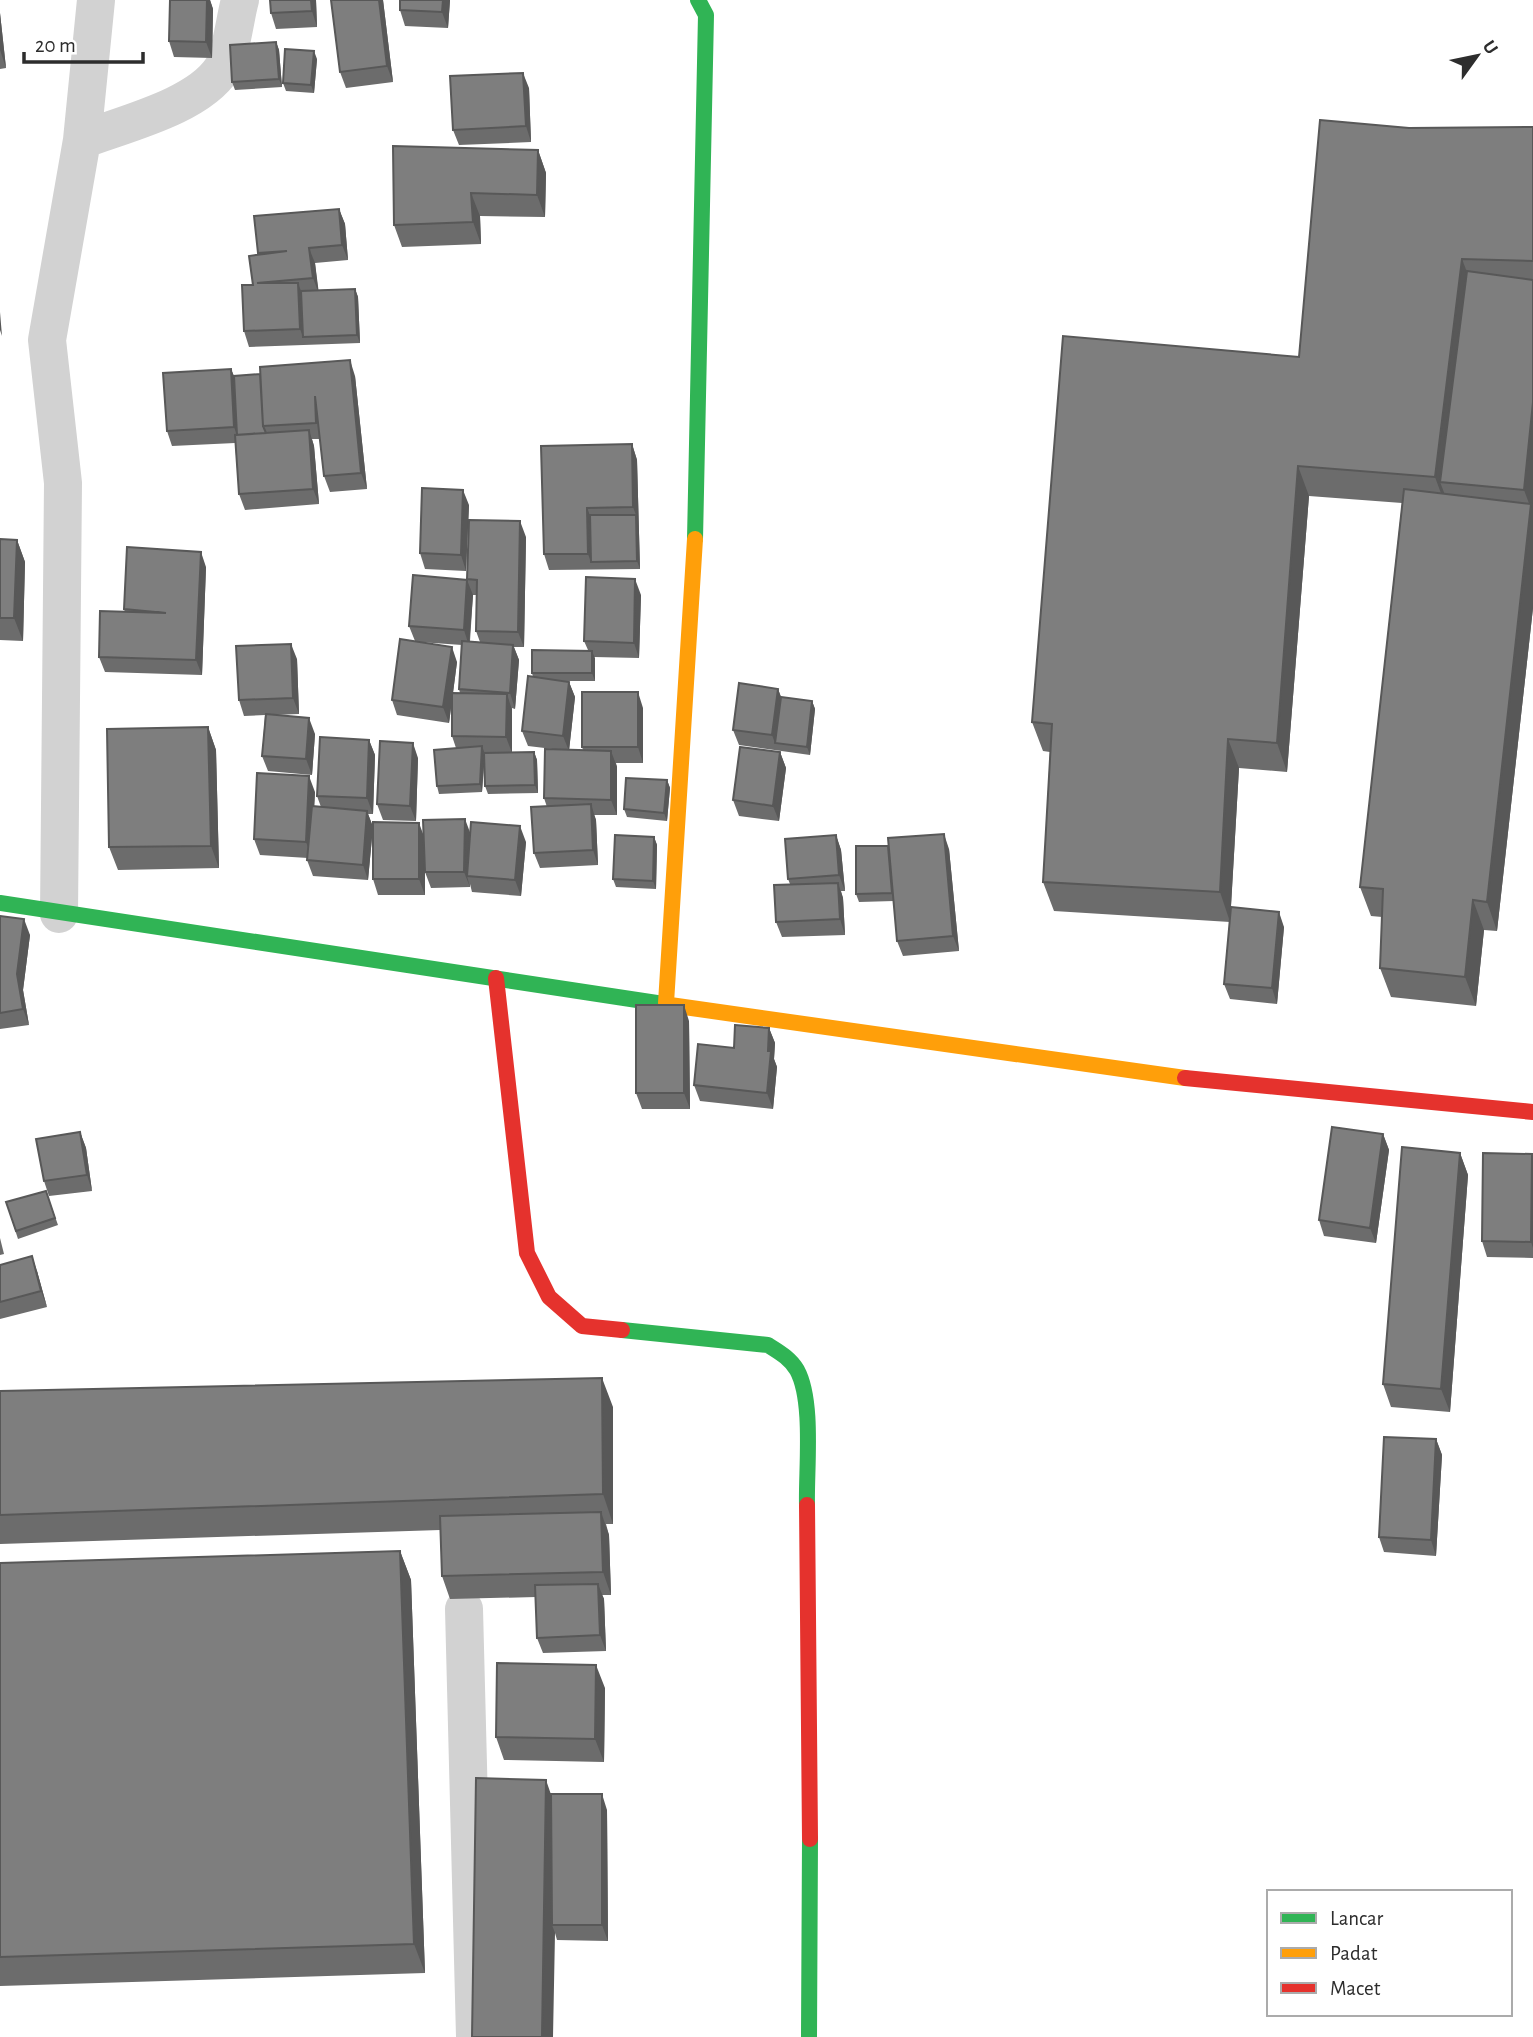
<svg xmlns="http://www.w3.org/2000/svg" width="1533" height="2037" viewBox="0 0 1533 2037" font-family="'Alegreya Sans',sans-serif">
<rect width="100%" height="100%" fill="#fff"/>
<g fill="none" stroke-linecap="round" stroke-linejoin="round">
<path stroke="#d2d2d2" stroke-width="38" d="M82 140C123 124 197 107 222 69 231 55 235 18 240 0
M59 914 63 483 47 340 82 140 96 0
M464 1609 475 2037"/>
<path stroke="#30b455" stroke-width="16" d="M695 539 706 15 698 0
M0 903 670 1005
M622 1330 768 1345C779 1352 790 1358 797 1370 814 1401 806 1470 807 1505
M809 2037 810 1839"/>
<path stroke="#ff9f0a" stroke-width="16" d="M666 1003 695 539
M670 1005 1185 1078"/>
<path stroke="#e5322d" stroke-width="16" d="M496 978 527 1253 549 1297 582 1326 622 1330
M1185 1078 1533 1112
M807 1505 810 1839"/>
</g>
<path fill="#6c6c6c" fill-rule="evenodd" d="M170 0H210L213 9 212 58 174 57 169 41Z
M316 0 317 27 276 29 271 13Z
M331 0H383L393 82 346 88 340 72Z
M400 0H450L448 28 405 26 400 10Z
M0 13 6 68 0 69Z
M276 42 279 50 282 87 235 90 232 82Z
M317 59 314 93 286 91 283 83Z
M529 88 531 142 459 145 453 130Z
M1533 127V608L1497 931 1484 930 1476 1006 1391 997 1380 968 1382 917 1371 916 1360 887 1402 503 1309 496 1287 772 1239 768 1231 907 1284 927 1277 1004 1230 999 1224 984 1230 922 1054 911 1043 882 1050 752 1043 751 1032 722 1299 357 1409 128Z
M538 150 546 173 545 217 480 216 481 244 402 247 394 225Z
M339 209 345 224 348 260 315 263 318 290 355 289 358 297 360 343 249 347 244 331 253 285 259 255 258 253Z
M231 369 234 376H355L367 489 330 492 324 476 320 439H312L314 446 319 504 245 510 239 494 235 443 172 446 167 431Z
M632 444 637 460 640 569 549 570 544 554Z
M469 505 466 571 425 569 420 553Z
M526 537 524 647H514L519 660 515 709 512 708V753L484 752 485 753 534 752 537 760 538 793 488 794 485 786 484 760 482 792 439 794 437 786 456 748 452 736V701L449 723 397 715 392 700 415 641 409 626 467 580ZM473 595H477L476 631 480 642 470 641ZM419 642 462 645 459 689 460 693H453L457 662Z
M0 539 17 540 25 562 23 641 0 640Z
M206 567 202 675 105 672 99 657 125 612 124 609Z
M641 595 639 658 594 657 595 681H563L569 682 575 697 569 750H583L582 747 643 708V763H616L617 767V815H594L596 820 598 865 540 868 534 853 547 807 544 798 553 749 528 746 522 731 533 677 532 673 588 650 584 641Z
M297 659 299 714 274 715 315 734 312 775 268 771 262 756 265 715 244 716 239 700Z
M778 689 781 697 812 701 815 709 810 755 739 745 733 730Z
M208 727 216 750 219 868 118 870 109 847Z
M369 740 375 755 373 814H368L373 827 368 880 313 876 307 860 308 858 260 855 254 839 315 792 314 806 321 807 317 796Z
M780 752 786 768 779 821 739 816 733 800Z
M418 758 416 821 383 820 377 804Z
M667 780 670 788 667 821 627 817 624 809Z
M470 832 526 842 521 896 472 892 470 884V887L431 888 425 872V858V895H378L373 879 424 837Z
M836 835 841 850 845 891H841L843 898 845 935 782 937 776 922 790 884 788 879Z
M654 837 657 845 656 889 616 887 613 879Z
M888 846 949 849 959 951 903 956 897 941 894 901 859 902 856 894Z
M0 916 30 935 23 990 29 1025 0 1029Z
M689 1021 690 1109H642L636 1093Z
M769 1028 775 1043 774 1059 777 1067 773 1109 700 1101 694 1085 734 1048Z
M80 1132 86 1148 92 1191 49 1196 44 1181Z
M1383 1134 1389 1150 1376 1243 1324 1236 1319 1220Z
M1460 1153 1468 1175 1450 1412 1391 1407 1383 1384Z
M1533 1157V1258L1487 1257 1482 1241Z
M46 1191 58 1225 18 1239 6 1202Z
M0 1238 4 1254 0 1255Z
M0 1265 37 1271 47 1307 0 1319Z
M0 1391 613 1407V1524H606L609 1535 611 1595H602L604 1599 606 1651 543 1653 537 1638 536 1597 450 1599 442 1576 440 1530 0 1544Z
M1436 1439 1442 1455 1436 1556 1384 1552 1379 1537Z
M400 1551 411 1580 425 1973 0 1986V1563Z
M605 1688 604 1762 504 1760 496 1737Z
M551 1794 607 1810 608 1941 557 1940 555 1933 472 2037Z"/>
<path fill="#585858" d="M207 0H210L213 9 212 58 206 42Z
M311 0H316L317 27 312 11Z
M379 0H383L393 82 387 66Z
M443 0H450L448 28 442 12Z
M0 13 6 68 0 50Z
M276 42 279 50 282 87 279 79Z
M314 51 317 59 314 93 311 85Z
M523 73 529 88 531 142 526 126Z
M538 150 546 173 545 217 537 195Z
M471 193 480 216 481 244 473 222Z
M339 209 345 224 348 260 342 245Z
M309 248 315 263 319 294 313 278Z
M1462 259 1473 288 1440 482 1447 500 1446 507 1435 477Z
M298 283 304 299 303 337 300 329Z
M355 289 358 297 360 343 357 335Z
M0 312 2 336 0 330Z
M350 360 355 376 367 489 361 473Z
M231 369 237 384 240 443 234 427Z
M1533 402V608L1497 931 1487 902 1530 506 1524 490Z
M309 430 314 446 319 504 313 489Z
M632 444 637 460 640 569 637 561 636 515 633 507Z
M1298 466 1309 496 1287 772 1277 743Z
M463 490 469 505 466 571 461 555Z
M587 508 593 523 591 562 588 554Z
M520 521 526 537 524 647 518 632Z
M17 540 25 562 23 641 14 618Z
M201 552 206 567 202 675 196 660Z
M635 579 641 595 639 658 634 643Z
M467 580 473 595 469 646 464 630Z
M291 644 297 659 299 714 293 698Z
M513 645 519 660 515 709 510 693Z
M452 647 457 662 449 723 443 707Z
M592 651 595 658V681L592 673Z
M569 682 575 697 569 751 563 736Z
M778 689 784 705 775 743 772 735Z
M638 692 643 708V763L638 747Z
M507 694 512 710V753L506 737Z
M812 701 815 709 810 755 807 747Z
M309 718 315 734 312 775 306 759Z
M208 727 216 750 219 868 211 846Z
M1228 739 1239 768 1230 922 1220 892Z
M369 740 375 755 373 814 367 798Z
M413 743 418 758 416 821 410 806Z
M482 746 485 754 482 792 480 784Z
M611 751 617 767V815L611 800Z
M534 752 537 760 538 793 535 785Z
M780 752 786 768 779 821 773 806Z
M309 776 315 792 312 858 306 842Z
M667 780 670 788 667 821 664 813Z
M591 804 596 820 598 865 593 850Z
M367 811 373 827 368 880 363 865Z
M465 819 471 835 467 876 470 887 464 872Z
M419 823 425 839V895L419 879Z
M520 826 526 842 521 896 515 880Z
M944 834 949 849 959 951 953 936Z
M836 835 841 850 845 891 839 875Z
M654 837 657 845 656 889 653 881Z
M838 883 843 898 845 935 840 919Z
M1473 900 1484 930 1476 1006 1465 977Z
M1279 912 1284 927 1277 1004 1272 988Z
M24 919 30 935 23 990 29 1025 23 1009 17 974Z
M684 1005 689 1021 690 1109 684 1093Z
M769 1028 775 1043 774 1059 777 1067 773 1109 767 1093Z
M80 1132 86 1148 92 1191 87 1175Z
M1383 1134 1389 1150 1376 1243 1370 1228Z
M1460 1153 1468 1175 1450 1412 1441 1389Z
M1532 1154 1533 1157V1248L1531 1242Z
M32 1256 37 1271 47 1307 41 1291Z
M602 1378 613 1407V1524L603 1494Z
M1436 1439 1442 1455 1436 1556 1431 1540Z
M601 1512 609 1535 611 1595 603 1572Z
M400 1551 411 1580 425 1973 414 1944Z
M598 1584 604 1599 606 1651 600 1635Z
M596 1665 605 1688 604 1762 595 1739Z
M546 1780 556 1809 552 1925 555 1933 553 2037H542Z
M602 1794 607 1810 608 1941 602 1925Z"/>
<path fill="#7e7e7e" stroke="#585858" stroke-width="2" d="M170 0H207L206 42 169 41Z
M270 0H311L312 11 271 13Z
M331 0H379L387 66 340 72Z
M400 0H443L442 12 400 10Z
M276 42 279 79 232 82 230 45Z
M285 49 314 51 311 85 283 83Z
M523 73 526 126 453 130 450 76Z
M1320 120 1409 128 1533 127V261L1462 259 1435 477 1298 466 1277 743 1228 739 1220 892 1043 882 1052 724 1032 722 1063 336 1299 357Z
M393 146 538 150 537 195 471 193 473 222 394 225Z
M339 209 342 245 309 248 313 278 257 283H298L300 329 244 331 242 285H253L249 256 287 251 258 253 254 216Z
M1467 271 1533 280V402L1524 490 1440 482Z
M355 289 357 335 303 337 301 291Z
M350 360 361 473 324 476 315 396 316 423 263 426 260 367Z
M231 369 234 427 167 431 163 373Z
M260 374 263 426 266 433 237 435 234 376Z
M309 430 313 489 239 494 235 435Z
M632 444 633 507 587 508 588 554H544L541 446Z
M422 488 463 490 461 555 420 553Z
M1404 489 1531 504 1487 902 1473 900 1465 977 1380 968 1383 889 1360 887Z
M590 515H636L637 561 591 562Z
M469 520 520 521 518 632 476 631 477 580 467 579Z
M0 539 17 540 14 618H0Z
M127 547 201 552 196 660 99 657 100 611 166 613 124 609Z
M413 575 467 580 464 630 409 626Z
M586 577 635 579 634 643 584 641Z
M400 639 452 647 443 707 392 700Z
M462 641 513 645 510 693 459 689Z
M291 644 293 698 239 700 236 646Z
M532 650 592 651V673H532Z
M528 676 569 682 563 736 522 731Z
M739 683 778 689 772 735 733 730Z
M582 692H638V747H582Z
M452 693 507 694 506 737 452 736Z
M781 697 812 701 807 747 775 743Z
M266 714 309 718 306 759 262 756Z
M208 727 211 846 109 847 107 729Z
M320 737 369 740 367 798 317 796Z
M380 741 413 743 410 806 377 804Z
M482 746 480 784 437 786 434 750Z
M740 747 780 752 773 806 733 800Z
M545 749 611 751V800L544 798Z
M534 752 535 785 485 786 484 753Z
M257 773 309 776 306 842 254 839Z
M626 778 667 780 664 813 624 809Z
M591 804 593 850 534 853 531 807Z
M312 806 367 811 363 865 307 860Z
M465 819 464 872H425L423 820Z
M373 822 419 823V879H373Z
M471 822 520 826 515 880 467 876Z
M944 834 953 936 897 941 888 838Z
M615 835 654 837 653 881 613 879Z
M836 835 839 875 788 879 785 839Z
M856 846H888L892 893 856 894Z
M838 883 840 919 776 922 774 885Z
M1231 907 1279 912 1272 988 1224 984Z
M0 916 24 919 17 974 23 1009 0 1013Z
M636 1005H684V1093H636Z
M735 1025 769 1028 768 1051H771L767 1093 694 1085 698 1044 734 1048Z
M1332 1127 1383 1134 1370 1228 1319 1220Z
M80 1132 87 1175 44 1181 36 1139Z
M1402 1147 1460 1153 1441 1389 1383 1384Z
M1483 1153 1532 1154 1531 1242 1482 1241Z
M46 1191 55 1218 16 1231 6 1202Z
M32 1256 41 1291 0 1302V1265Z
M602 1378 603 1494 0 1515V1391Z
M1384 1437 1436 1439 1431 1540 1379 1537Z
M601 1512 603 1572 442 1576 440 1516Z
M400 1551 414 1944 0 1957V1563Z
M598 1584 600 1635 537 1638 535 1585Z
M497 1663 596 1665 595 1739 496 1737Z
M476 1778 546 1780 542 2037H472Z
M551 1794H602V1925H552Z"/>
<rect x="1267" y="1890" width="245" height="126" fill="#ffffff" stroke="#ababab" stroke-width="2"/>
<rect x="1281" y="1913" width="35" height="10" fill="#30b455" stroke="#ababab" stroke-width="2"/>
<text x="1330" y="1925" font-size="21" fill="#2d2d2d">Lancar</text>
<rect x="1281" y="1948" width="35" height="10" fill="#ff9f0a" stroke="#ababab" stroke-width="2"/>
<text x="1330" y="1960" font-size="21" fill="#2d2d2d">Padat</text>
<rect x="1281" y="1983" width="35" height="10" fill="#e5322d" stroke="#ababab" stroke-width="2"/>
<text x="1330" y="1995" font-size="21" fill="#2d2d2d">Macet</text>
<g transform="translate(1477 56) rotate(57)" stroke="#ffffff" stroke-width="5" paint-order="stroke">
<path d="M0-5L12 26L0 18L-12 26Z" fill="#2d2d2d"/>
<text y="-10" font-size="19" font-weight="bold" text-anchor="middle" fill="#2d2d2d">U</text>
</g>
<path d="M24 52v10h119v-10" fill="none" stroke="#2d2d2d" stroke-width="3.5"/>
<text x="35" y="52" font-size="21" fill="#2d2d2d" stroke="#ffffff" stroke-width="5" paint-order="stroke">20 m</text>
</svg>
